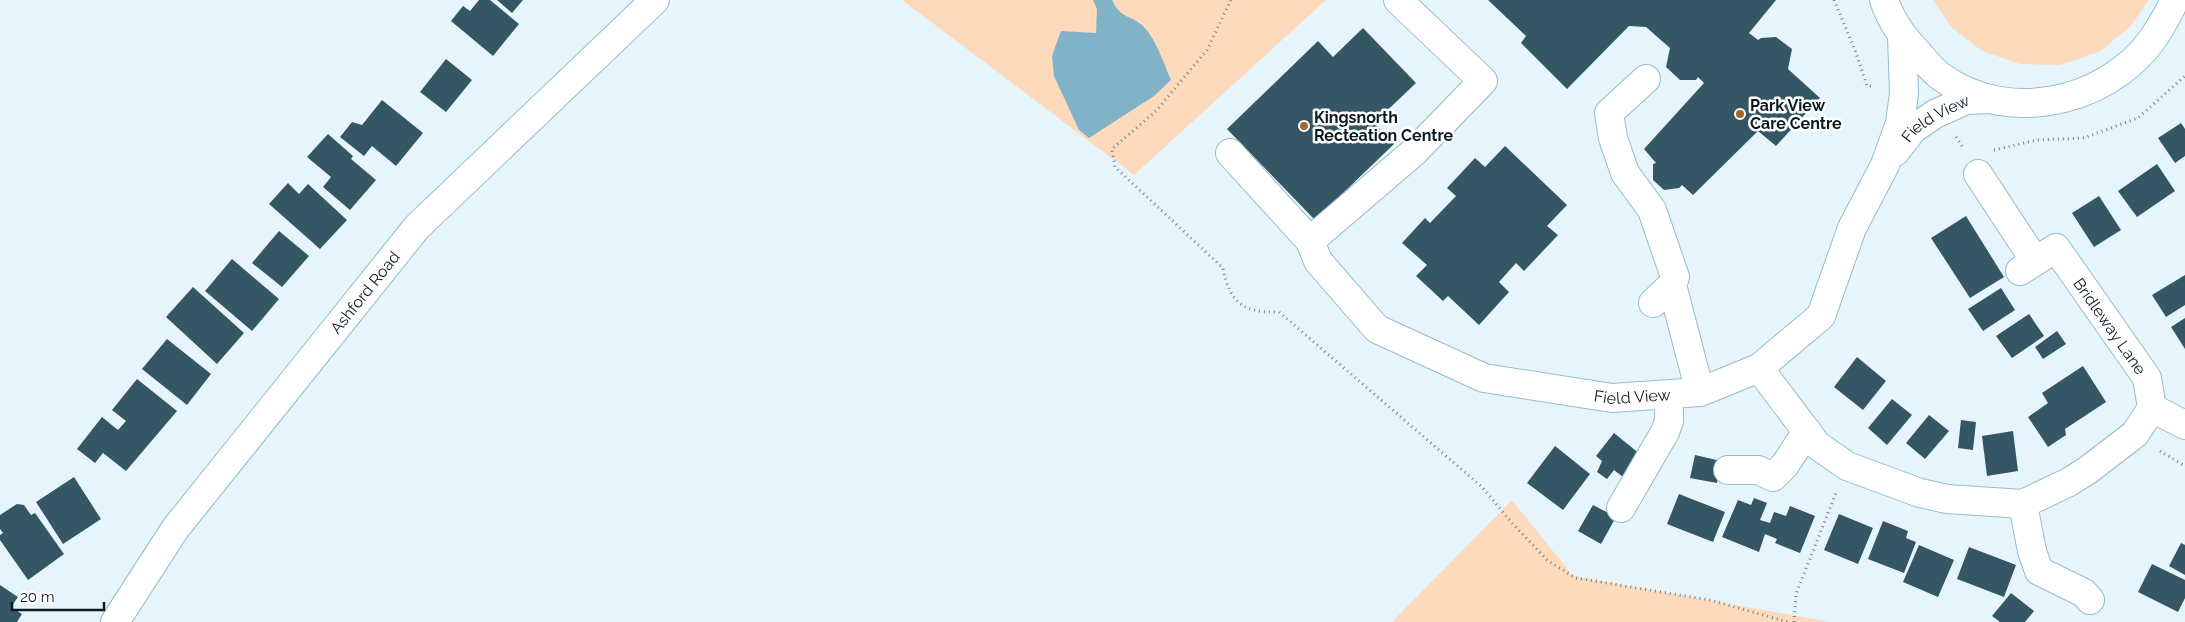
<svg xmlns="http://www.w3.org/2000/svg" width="2185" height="622" viewBox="0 0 2185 622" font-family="Raleway,sans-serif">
<rect width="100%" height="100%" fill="#e6f5fc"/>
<path fill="#fcdabb" d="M902 0H1326L1134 175Z
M1933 0H2149L2130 27 2099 52 2060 65 2020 64 1982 51 1951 27Z
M1512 500 1573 576 1830 622H1392Z"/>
<path fill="#80b3c8" d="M1093 0H1112C1121 20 1131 14 1144 27 1157 41 1163 62 1171 80L1154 96 1089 138 1079 130 1054 76 1052 56 1061 31 1096 33 1097 9Z"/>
<path fill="#355765" d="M479 0H490L519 24 493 56 451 21 463 6 470 11Z
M497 0H523L512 13Z
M1488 0H1776L1749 33 1758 40 1761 38 1776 37 1792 49 1788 69 1820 98 1776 146 1758 131 1693 195 1682 185 1679 188 1664 190 1653 180V164L1656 163 1644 149 1704 83 1698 77 1696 80H1680L1666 67 1670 48 1646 27 1629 26 1567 89 1521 43 1526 36Z
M1363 28 1416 83 1374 123 1394 144 1315 220 1227 129 1318 41 1333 57Z
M446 59 472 80 446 112 420 92Z
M382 100 423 133 396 166 372 146 364 156 340 137 352 122 362 125Z
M2181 123 2185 129V156L2175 163 2158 138Z
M328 134 353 156 351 159 376 180 350 210 323 187 331 177 307 157Z
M1505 146 1567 205 1547 226 1558 235 1524 271 1516 263 1499 282 1509 292 1479 325 1448 296 1443 301 1416 276 1427 265 1402 243 1425 218 1430 223 1456 196 1447 188 1475 158 1485 167Z
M2157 164 2175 191 2137 217 2118 191Z
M288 183 299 194 308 184 347 220 320 249 269 204Z
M2099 196 2121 230 2094 247 2072 213Z
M1966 216 2004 277 1970 298 1931 238Z
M279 231 309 256 282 287 252 263Z
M232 259 279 299 252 331 205 291Z
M2185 275V305L2166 317 2152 295Z
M193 287 244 333 217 364 166 317Z
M2001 288 2015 310 1983 331 1968 309Z
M2029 314 2044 336 2012 358 1996 336Z
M2185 318V349L2171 327Z
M2057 331 2066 344 2043 359 2035 347Z
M167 339 211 374 187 405 142 369Z
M1857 357 1886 381 1863 410 1834 387Z
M2083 366 2106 402 2065 429 2066 435 2048 447 2028 417 2048 403 2042 393Z
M137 379 177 411 126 471 103 453 95 463 77 449 102 417 118 430 126 421 112 410Z
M1892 399 1912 415 1887 445 1868 428Z
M1929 415 1949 431 1925 459 1906 443Z
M1961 420 1976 422 1973 450 1958 448Z
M2013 431 2018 471 1987 476 1982 436Z
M1614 433 1646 459 1628 481 1614 470 1607 479 1597 472 1602 461 1596 456Z
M1555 446 1590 474 1563 510 1527 483Z
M1695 455 1721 461 1717 483 1690 478Z
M74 477 101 519 63 544 36 502Z
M1679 494 1725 512 1713 542 1667 524Z
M1754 498 1767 503 1760 520 1770 523 1774 512 1786 516 1790 506 1815 516 1800 553 1775 543 1777 539 1765 534 1759 552 1722 537 1738 500 1751 505Z
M17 504 24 505 31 515 35 513 64 554 28 580 0 540V535L3 533 0 529V515Z
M1593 505 1616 517 1601 544 1578 531Z
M1839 514 1873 528 1858 564 1824 550Z
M1883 521 1908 531 1906 538 1916 542 1904 573 1868 559Z
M2181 543 2185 545V575L2169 566Z
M1919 545 1954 560 1938 597 1903 582Z
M1969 547 2016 565 2004 597 1957 579Z
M2152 564 2185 580V598L2178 612 2138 592Z
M0 585 18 597 11 607 22 614 17 622H0Z
M2011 593 2034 611 2025 622H2000L1992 616Z"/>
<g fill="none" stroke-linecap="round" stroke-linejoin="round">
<defs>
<g id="minor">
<path d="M1884 0C1891 21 1903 38 1919 54 1925 61 1932 70 1940 76 2012 129 2121 100 2162 24 2167 16 2172 8 2174 0"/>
<path d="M1646 79 1609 113 1613 138 1625 173 1652 210 1675 277 1672 285 1653 303"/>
<path id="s1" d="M1895 152 1913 129 1935 114 1966 100 1990 99"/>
<path id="s2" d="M1230 153 1310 241 1318 261 1377 329 1484 378 1612 398 1700 392 1759 368 1821 316 1852 228 1885 165 1900 123 1904 94 1902 36"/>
<path d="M1978 174 2035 261"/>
<path d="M1310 241 1415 151 1483 81 1398 0"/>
<path d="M1672 285 1700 392"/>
<path d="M1759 368 1817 445 1847 466 1920 493 1947 499 2023 504 2069 482 2088 470 2135 434 2152 408 2147 378 2056 248 2020 271"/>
<path d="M2152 408 2185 425"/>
<path d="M1728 470H1758L1773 477 1785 465 1807 431"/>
<path d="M2023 504 2032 551 2039 571 2084 593 2090 600"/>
<path d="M1621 508 1665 432 1669 421V395"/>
<path id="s3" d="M115 622 175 529 417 227 655 0"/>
</g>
</defs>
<use href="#minor" stroke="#96bccb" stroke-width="30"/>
<path stroke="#75848a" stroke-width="3" stroke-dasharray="1 4" stroke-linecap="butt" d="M1231 0 1207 50 1156 111 1112 149 1115 167 1223 268C1230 303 1243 313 1279 312L1482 487 1512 523 1548 561 1576 578 1710 600 1788 622
M1834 0 1855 50 1867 86H1874
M1956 137 1964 149
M1994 150 2037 140 2084 138 2138 118 2185 76
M2160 451 2185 466
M1794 622 1796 594 1836 493"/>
<use href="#minor" stroke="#fff" stroke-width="28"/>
</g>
<g fill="#a4692a" stroke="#fff" stroke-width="2">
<circle cx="1740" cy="114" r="5"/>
<circle cx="1304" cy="126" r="5"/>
</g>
<g text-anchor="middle" stroke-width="5" stroke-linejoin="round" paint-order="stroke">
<g font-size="16" font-weight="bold" fill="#0c1a20" stroke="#fff" text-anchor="start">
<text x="1750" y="111">Park View<tspan x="1750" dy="18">Care Centre</tspan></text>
<text x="1314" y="123">Kingsnorth<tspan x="1314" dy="18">Recteation Centre</tspan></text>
</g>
<g font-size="16" fill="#0c1a20" stroke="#fff">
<text dy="6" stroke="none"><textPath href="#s1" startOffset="54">Field View</textPath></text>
<text dy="6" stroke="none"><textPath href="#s3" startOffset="414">Ashford Road</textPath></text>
<text transform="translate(2110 326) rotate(55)" y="6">Bridleway Lane</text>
<text dy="6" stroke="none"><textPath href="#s2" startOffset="498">Field View</textPath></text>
</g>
</g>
<path d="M12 602v8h92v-8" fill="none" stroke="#0c1a20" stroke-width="2.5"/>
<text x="20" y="602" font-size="15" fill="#0c1a20" stroke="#ffffff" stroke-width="4" paint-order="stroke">20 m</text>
</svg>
